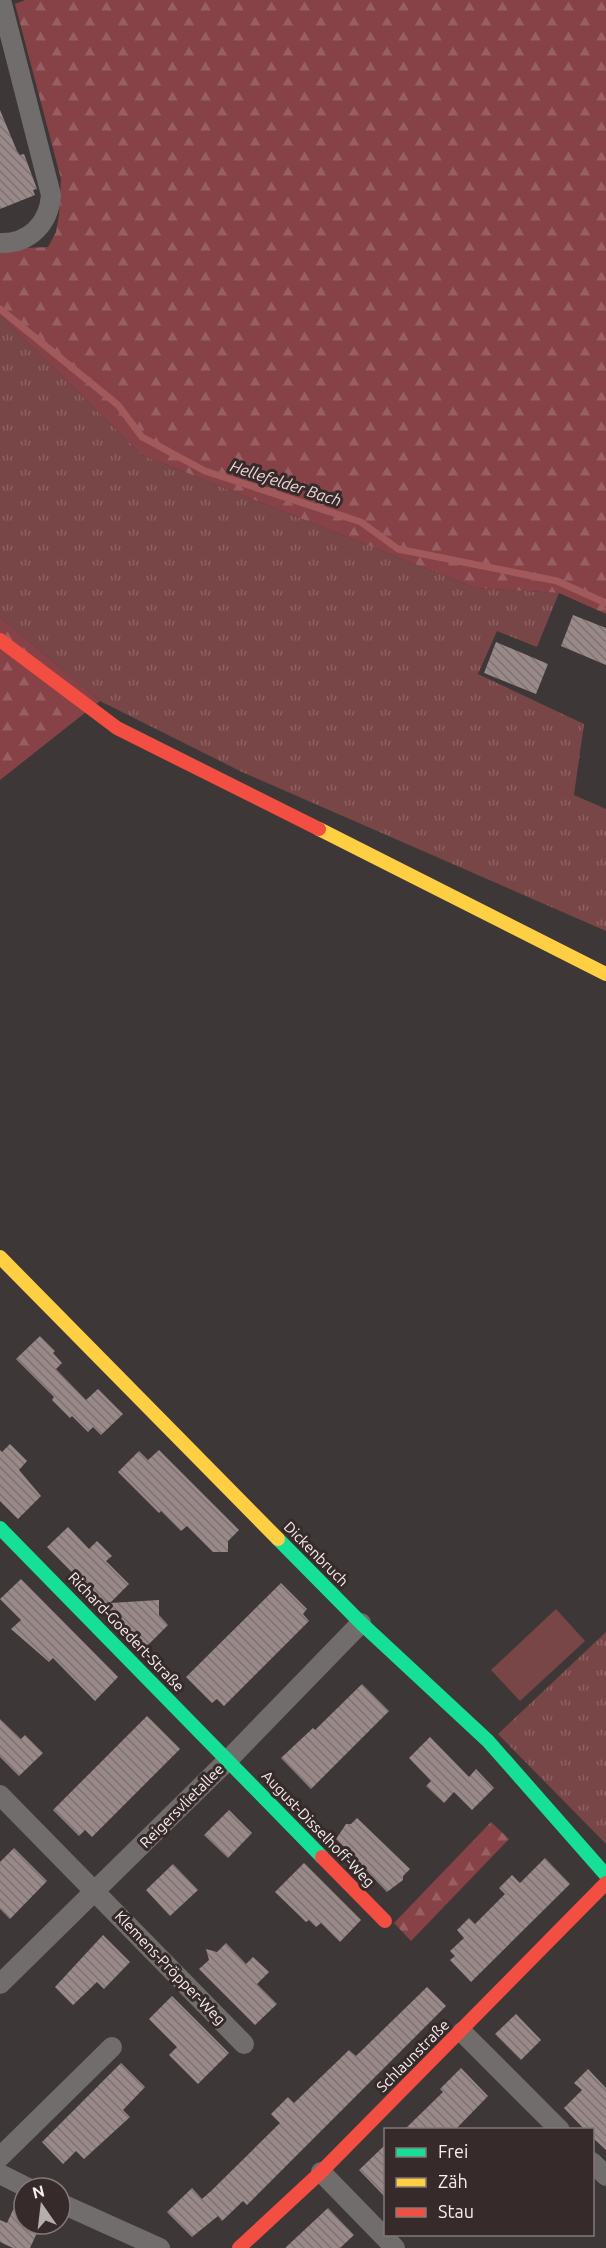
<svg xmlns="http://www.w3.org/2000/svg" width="606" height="2248" viewBox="0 0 606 2248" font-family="Ubuntu,sans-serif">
<defs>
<pattern id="grass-tufts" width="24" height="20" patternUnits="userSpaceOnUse" patternTransform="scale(1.5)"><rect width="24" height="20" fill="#794647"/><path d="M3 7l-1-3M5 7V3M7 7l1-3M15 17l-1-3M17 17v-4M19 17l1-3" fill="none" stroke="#8d6162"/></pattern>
<pattern id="forest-firs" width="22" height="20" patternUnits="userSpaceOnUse" patternTransform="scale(1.5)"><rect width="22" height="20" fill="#864247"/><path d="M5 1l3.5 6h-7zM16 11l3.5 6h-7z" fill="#985e62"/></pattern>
<pattern id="building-back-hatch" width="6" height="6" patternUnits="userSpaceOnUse" patternTransform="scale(1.5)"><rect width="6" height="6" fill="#9a8989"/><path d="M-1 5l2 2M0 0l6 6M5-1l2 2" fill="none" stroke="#7e7272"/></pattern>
</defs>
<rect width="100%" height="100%" fill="#3e3737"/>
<path fill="url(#grass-tufts)" d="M0 315 142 455 475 588 559 593 537 647 497 631 478 674 584 724 574 795 606 809V931L242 772 100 701 0 617Z
M606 1632V1844L498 1734Z"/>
<path fill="url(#forest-firs)" d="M25 0H606V614L559 593 475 588 142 455 0 315V249L48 247 56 232 59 215 61 179 15 4Z
M0 617 100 701 0 780Z
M491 1822 509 1839 411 1941 394 1923Z"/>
<path fill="#794647" d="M556 1609 585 1641 520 1701 491 1670Z"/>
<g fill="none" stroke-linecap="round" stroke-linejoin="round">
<path stroke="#a2595c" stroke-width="7" d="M0 309 118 405 142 437 205 471 361 522 398 549 557 581 606 603"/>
</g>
<path fill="url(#building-back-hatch)" d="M0 110 17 151 20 155 24 154 37 189 33 190 35 195 0 209Z
M573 615 606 628V665L561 646Z
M496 642 548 664 536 694 484 673Z
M40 1336 55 1351 53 1353 62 1363 56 1369 86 1400 98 1389 123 1414 101 1435 93 1427 88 1432 72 1416 70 1418 52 1400 54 1397 16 1359Z
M10 1444 27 1461 19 1470 41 1496 18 1519 0 1501V1450L2 1452Z
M159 1450 239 1530 228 1541V1552H213L187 1526 181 1531 161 1511 159 1513 118 1472 139 1451 148 1460Z
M68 1527 89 1549 97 1541 112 1556 106 1561 129 1584 110 1603 159 1600V1615L168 1625 146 1647 47 1547Z
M21 1579 118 1677 95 1701 53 1658 49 1662 11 1629 21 1620 0 1599Z
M281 1583 307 1609 303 1614 309 1621 224 1706 217 1699 212 1703 186 1677Z
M362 1684 389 1711 311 1789 281 1758 313 1728 315 1730Z
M147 1716 180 1749 92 1837 85 1830 79 1836 53 1810Z
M0 1719 21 1739 25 1735 43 1753 19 1776 0 1757Z
M430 1737 469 1777 476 1769 494 1788 472 1810 454 1792 444 1803 426 1786 431 1781 409 1758Z
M229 1810 252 1833 228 1858 204 1835Z
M357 1818 410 1869 403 1876V1880L387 1892 336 1839 346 1824H351Z
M14 1848 47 1881 10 1919 0 1909V1862Z
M545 1858 570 1884 471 1982 450 1960 455 1956 450 1951 464 1938 457 1930 469 1918 475 1924 505 1894 499 1888 512 1875 520 1883Z
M304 1863 361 1920 340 1942 321 1923 316 1927 309 1920 306 1922 275 1892Z
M173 1864 198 1890 170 1916 146 1890Z
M103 1935 130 1962 104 1989 97 1982 73 2005 55 1987Z
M226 1943 246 1964 253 1957 269 1972 257 1984 277 2004 255 2025 199 1969 209 1960 206 1949 217 1952Z
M427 1987 446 2006 247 2205 243 2201 222 2221 218 2216 192 2237 167 2212 192 2188 202 2199 211 2191 280 2123 271 2114 288 2097 294 2103 349 2050 356 2056Z
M172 1996 229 2053 198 2084 169 2055 177 2047 149 2019Z
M516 2014 541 2040 521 2060 495 2034Z
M121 2063 145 2087 123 2110 130 2117 84 2159 76 2151 63 2164 42 2142Z
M461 2068 488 2096 455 2130H404L443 2092 440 2089Z
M588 2069 606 2088V2150L592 2137V2130H585L564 2108 582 2090 574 2083Z
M386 2144V2198L359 2170Z
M19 2197 24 2199V2224H41L30 2248H13L0 2242V2220L7 2223Z
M328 2208 354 2235 340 2248H285Z"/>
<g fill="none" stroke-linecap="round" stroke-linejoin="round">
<path stroke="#716d6d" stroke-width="20" d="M0 243C29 244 49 224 51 195L1 0
M0 1795 244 2044
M0 1984 228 1760 361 1623
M462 2032 560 2130
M0 2157 112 2047
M592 2162 606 2176
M321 2172 395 2248
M0 2174 28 2188
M60 2203 160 2248"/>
<path stroke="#16e098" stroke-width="14" d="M0 1528 322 1857
M278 1539 361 1623 488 1741 606 1875"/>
<path stroke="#ffcf43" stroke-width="14" d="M319 829 606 974
M0 1257 278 1539"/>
<path stroke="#f24e42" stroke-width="14" d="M0 640 117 728 319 829
M322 1857 385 1921
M239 2248 321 2172 606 1883"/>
</g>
<g text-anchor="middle" stroke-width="6" stroke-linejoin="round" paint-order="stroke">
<g font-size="15" fill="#f7eeee" stroke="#372a2a">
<text transform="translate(316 1554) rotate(45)" y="5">Dickenbruch</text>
<text transform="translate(126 1632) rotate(46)" y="5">Richard-Goedert-Straße</text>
<text transform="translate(182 1806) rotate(-45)" y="5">Reigersvlietallee</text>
<text transform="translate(318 1829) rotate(46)" y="5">August-Disselhoff-Weg</text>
<text transform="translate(170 1968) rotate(46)" y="5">Klemens-Pröpper-Weg</text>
<text transform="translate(413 2056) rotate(-45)" y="5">Schlaunstraße</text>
</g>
<g font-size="16" font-style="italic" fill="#efd7d7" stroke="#372a2a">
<text transform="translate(286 483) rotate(18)" y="6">Hellefelder Bach</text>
</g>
</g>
<rect x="384" y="2128" width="210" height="108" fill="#372a2a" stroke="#847878" stroke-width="1.5"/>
<rect x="396" y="2148" width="30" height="9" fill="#16e098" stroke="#847878" stroke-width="1.5"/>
<text x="438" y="2158" font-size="18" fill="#f7eeee">Frei</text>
<rect x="396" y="2178" width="30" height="9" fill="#ffcf43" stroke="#847878" stroke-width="1.5"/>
<text x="438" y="2188" font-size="18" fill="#f7eeee">Zäh</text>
<rect x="396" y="2208" width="30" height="9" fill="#f24e42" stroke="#847878" stroke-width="1.5"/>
<text x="438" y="2218" font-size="18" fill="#f7eeee">Stau</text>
<g transform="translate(42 2206) rotate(346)"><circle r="28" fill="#372a2a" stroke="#847878" stroke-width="1.5"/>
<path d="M0-4.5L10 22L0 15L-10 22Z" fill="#b6aeae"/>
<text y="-9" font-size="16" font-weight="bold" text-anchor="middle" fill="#f7eeee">N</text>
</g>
</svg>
